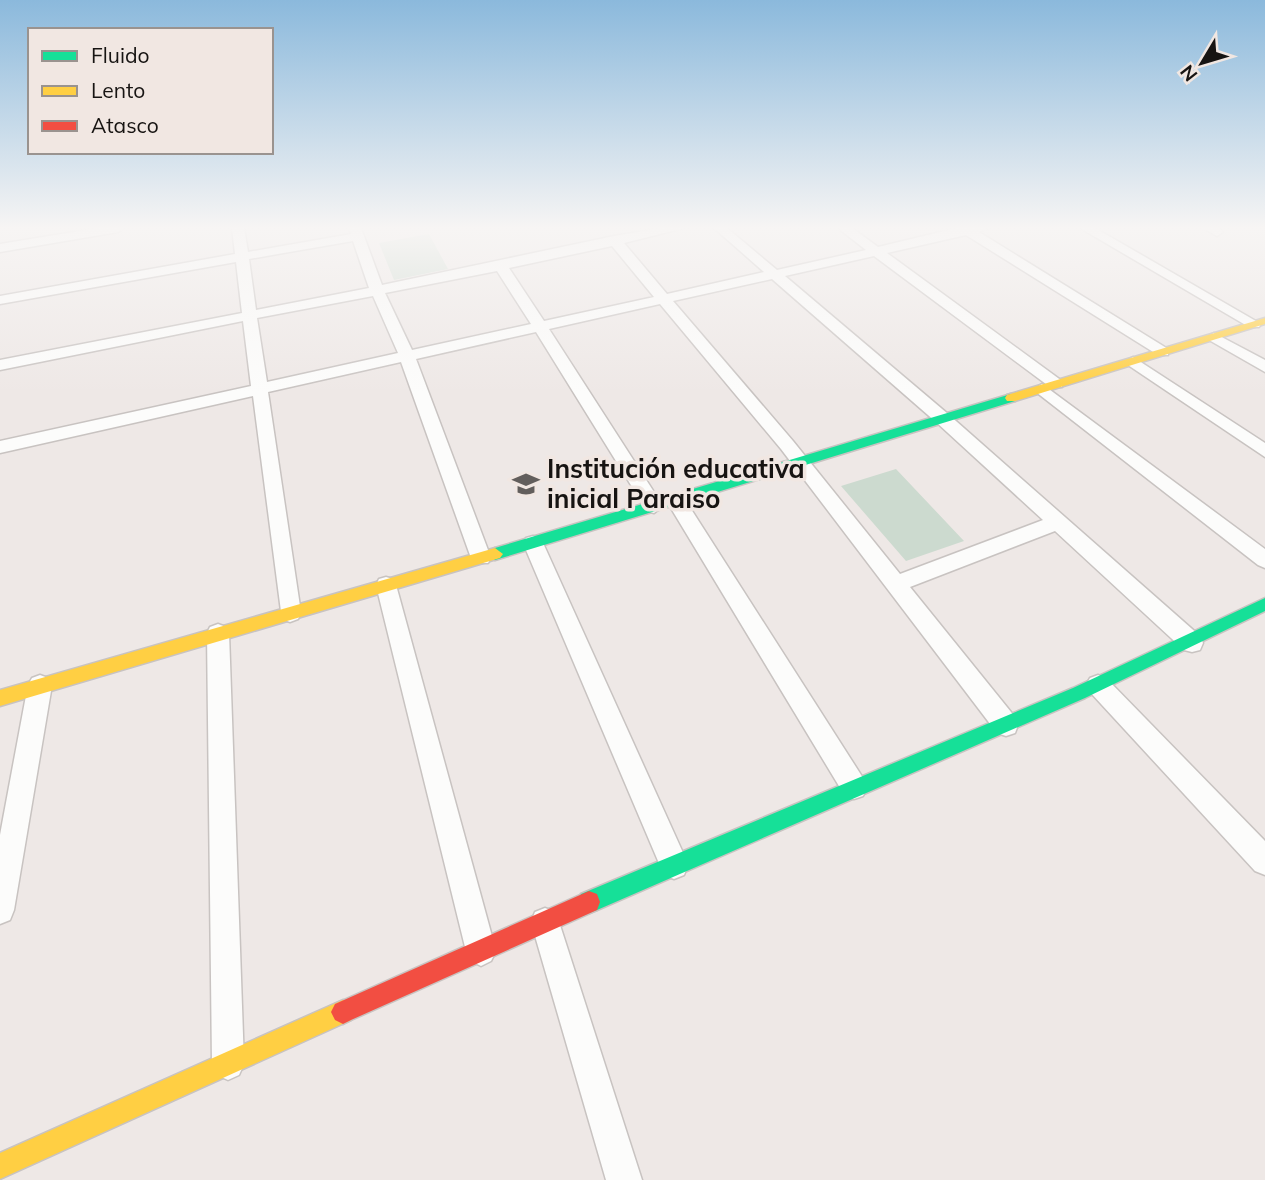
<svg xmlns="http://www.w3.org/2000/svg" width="1265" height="1180" viewBox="0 0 1265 1180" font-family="Mulish,sans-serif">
<rect width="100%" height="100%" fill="#eee8e6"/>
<path fill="#ccdacf" d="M429 234 448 269 394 280 379 243Z
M896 469 964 541 906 561 841 486Z"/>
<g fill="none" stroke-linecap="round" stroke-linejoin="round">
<defs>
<path id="street" d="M98 228H124L118 232 0 252V244Z
M232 228H244L248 252 351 234 349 228H361L382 285 614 236 662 228H684L624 243 667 294 764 272 714 228H727L777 270 866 250 838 228H852L878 247 957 228H988L979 232 1168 349V355H1158L966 235 887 253 1062 381V387H1050L874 256 785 276 948 414 1200 636 1203 643 1200 650 1192 652 1184 650 1055 531 910 587 1015 717 1018 725 1015 733 1006 736 997 733 781 449 660 304 549 329 663 506 654 513 647 511 536 332 416 359 491 558 488 563H474L471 558 401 362 268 392 301 613 298 619 290 622 282 619 253 396 0 453V441L251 386 243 321 0 370V360L242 313 236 262 0 304V296L235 254ZM353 241 369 288 256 310 249 259ZM612 246 654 297 544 321 509 268ZM497 271 531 324 412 350 385 293ZM772 279 936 422 1043 520 900 574 793 441 673 301ZM373 296 398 353 267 382 257 318Z
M1080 228H1095L1261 324 1259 327H1249Z
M1203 228H1218L1223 232 1217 236Z
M1214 333 1265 360V372L1209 340 1207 337Z
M1133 357 1265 443V457L1128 365 1125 362Z
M1042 384 1265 549V568L1258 565 1036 392 1034 389Z
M675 493 682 495 863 778 867 787 863 796 854 799 845 796 666 500Z
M533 536 540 538 543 543 684 855 688 865 684 875 674 879 664 875 523 543 526 538Z
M386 577 393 579 396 585 496 951 491 961 481 966 471 961 466 951 376 585 379 579Z
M218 624 226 627 229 633 244 1064 239 1075 228 1080 217 1075 212 1064 207 633 210 627Z
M40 675 48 678 52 685 14 910 10 920 0 924V835L28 685 32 678Z
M1098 675 1106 678 1265 841V875L1255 871 1090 692 1086 685 1090 678Z
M545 908 555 912 559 922 642 1180H606L531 922 535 912Z"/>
<path id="fast" d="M1011 394 1015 395V401L495 560 487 554 495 548Z
M1265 598V611L1085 698 597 910 589 913 581 910 578 902 581 894 1073 688Z"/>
<path id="slow" d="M1265 318V324L1015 401H1007L1005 398 1007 395Z
M495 548 503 554 500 558 0 706V690Z
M343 1000 351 1004 355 1012 351 1020 0 1179V1153Z"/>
<path id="jam" d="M589 891 597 894 600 902 597 910 351 1020 343 1024 335 1020 331 1012 335 1004Z"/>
</defs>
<use href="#street" stroke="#c8c3c1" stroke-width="3"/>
<use href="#fast" stroke="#c8c3c1" stroke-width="3"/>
<use href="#slow" stroke="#c8c3c1" stroke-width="3"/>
<use href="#jam" stroke="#c8c3c1" stroke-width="3"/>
<use href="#street" fill="#fcfcfb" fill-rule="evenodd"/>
<use href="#fast" fill="#16e098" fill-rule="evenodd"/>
<use href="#slow" fill="#ffcf43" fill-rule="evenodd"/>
<use href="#jam" fill="#f24e42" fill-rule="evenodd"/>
</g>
<linearGradient id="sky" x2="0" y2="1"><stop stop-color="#8bb9dc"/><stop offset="0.58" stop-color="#f7f5f4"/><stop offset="1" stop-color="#f7f5f4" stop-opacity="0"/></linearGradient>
<rect width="1265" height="393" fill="url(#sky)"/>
<defs>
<symbol id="school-bare" viewBox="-9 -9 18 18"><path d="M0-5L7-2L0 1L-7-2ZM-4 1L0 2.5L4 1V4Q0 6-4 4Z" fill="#625e5c" stroke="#f1e7e2" stroke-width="2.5" paint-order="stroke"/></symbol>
</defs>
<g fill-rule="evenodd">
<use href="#school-bare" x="507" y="465" width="38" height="38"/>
</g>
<g text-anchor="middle" stroke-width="7" stroke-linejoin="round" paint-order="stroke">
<g font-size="26" font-weight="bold" fill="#171412" stroke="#f1e7e2" text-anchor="start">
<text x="547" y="478">Institución educativa<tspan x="547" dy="30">inicial Paraiso</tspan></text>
</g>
</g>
<rect x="28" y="28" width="245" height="126" fill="#f1e7e2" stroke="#9a938f" stroke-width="2"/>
<rect x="42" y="51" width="35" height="10" fill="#16e098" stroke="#9a938f" stroke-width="2"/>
<text x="91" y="63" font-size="21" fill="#171412">Fluido</text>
<rect x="42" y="86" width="35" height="10" fill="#ffcf43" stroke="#9a938f" stroke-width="2"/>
<text x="91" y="98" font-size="21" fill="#171412">Lento</text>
<rect x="42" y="121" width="35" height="10" fill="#f24e42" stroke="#9a938f" stroke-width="2"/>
<text x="91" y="133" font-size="21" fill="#171412">Atasco</text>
<g transform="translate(1202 63) rotate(232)" stroke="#f1e7e2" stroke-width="5" paint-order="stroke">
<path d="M0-5L12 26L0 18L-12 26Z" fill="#171412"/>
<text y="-10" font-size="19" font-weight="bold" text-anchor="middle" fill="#171412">N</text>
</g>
</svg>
